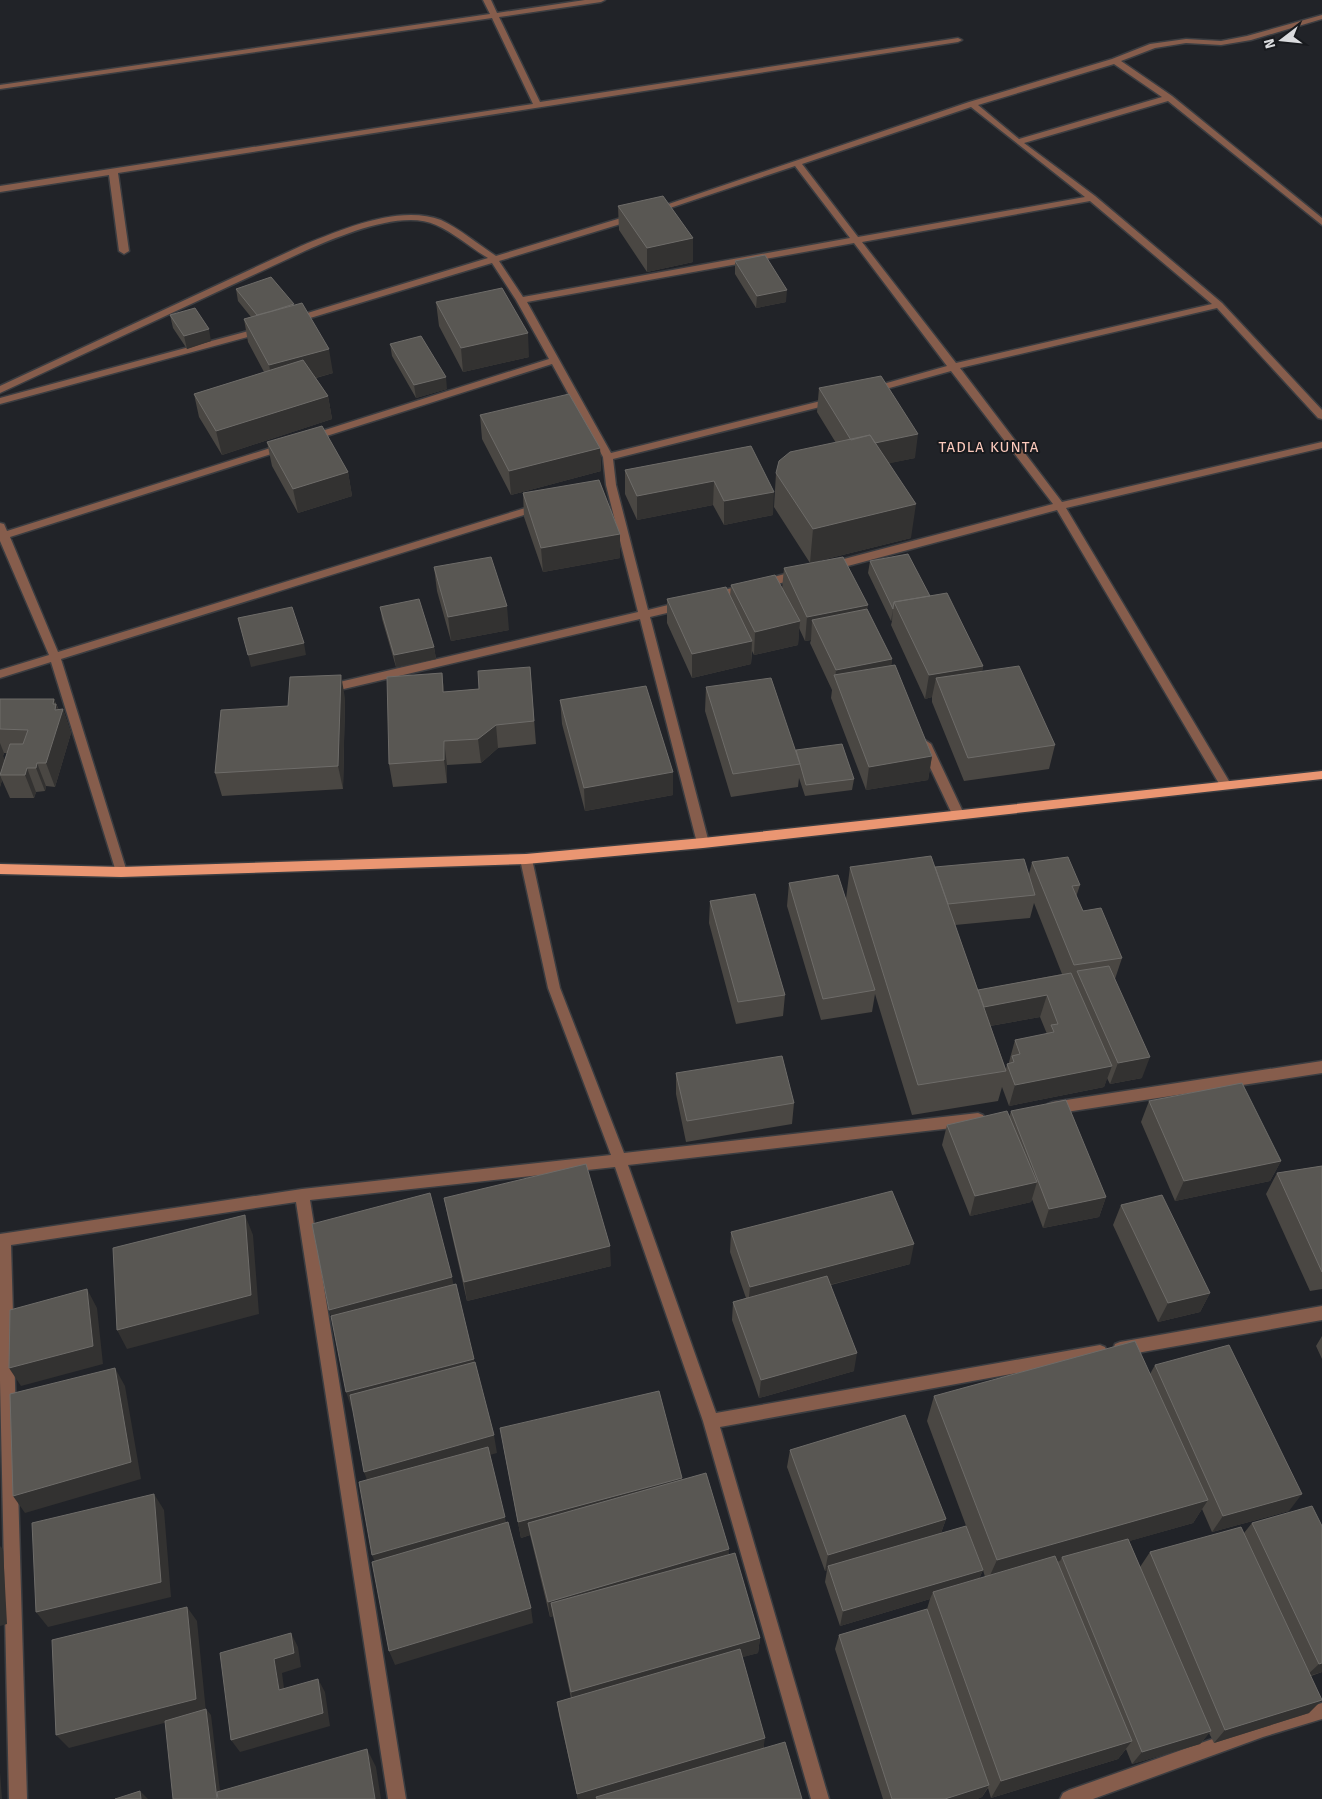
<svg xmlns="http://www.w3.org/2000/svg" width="1322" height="1799" viewBox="0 0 1322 1799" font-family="'Fira Sans',sans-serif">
<rect width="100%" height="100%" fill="#212328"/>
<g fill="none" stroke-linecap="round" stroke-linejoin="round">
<defs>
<path id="minor" d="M483 0H491L497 13 585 0H605L601 2 499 17 540 102 958 38 962 40 958 42 118 173 129 251 124 254 119 251 109 175 0 192V186L533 104 492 18 0 89V85L490 14Z
M1322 15V19L1251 40 1221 45 1186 43 1155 48 1121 61 1172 96 1322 218V225L1168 101 1024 143 1095 196 1222 303 1322 410V419L1318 418 1217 308 960 368 1062 502 1322 442V448L1066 508 1229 781 1231 784 1229 787H1221L1057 510 829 571 825 570 824 567 825 564 1053 504 951 371 875 392H869V388L947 366 854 243 527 302 611 453 833 398 838 401 836 403 613 459 616 485 648 610 684 601 689 605 688 608 650 617 709 843 707 846H699L697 843 640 619 331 692 325 688 331 684 638 612 606 485 603 457 552 364 314 440 310 441 305 438 306 436 549 359 516 300 492 263 297 322H291L289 320 291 318 488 258C471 248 454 233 436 225 402 209 340 236 307 250L0 393V386L301 246C340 230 399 204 441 220 459 228 479 245 496 256L631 215H637V219L499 261 523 297 850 238 795 166 658 212 655 213 651 210 969 102 1112 59 1150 44 1186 39 1221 41 1247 36ZM1114 64 1162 97 1019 139 978 105ZM971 107 1085 197 858 237 802 164ZM1090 201 1212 304 956 363 862 242Z
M263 327 266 328V332L0 404V398Z
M283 444 287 445V449L10 537 58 652 535 505H543L544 507 543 509 61 659 127 872 125 875H117L51 662 0 678V670L49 655 0 541V523L4 524 7 531Z
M800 570 804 571 805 574 804 577 713 601 708 597 709 594Z
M925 740 931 744 964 814 962 817H954L952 814 919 744Z
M526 854 530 856 532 859 560 988 624 1153 978 1113 983 1115 985 1119 983 1123 978 1125 628 1165 716 1413 1100 1345 1105 1347 1107 1352 1105 1357 720 1427 829 1799H811L703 1421 615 1167 310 1200 406 1799H388L296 1202 11 1245 27 1799H9L0 1381V1234L302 1189 611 1155 548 988 520 859 522 856Z
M1322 1061V1073L1053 1114 1048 1112 1046 1108 1048 1104 1053 1102Z
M1322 1306V1320L1120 1356 1115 1354 1113 1349 1115 1344 1120 1342Z
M1322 1703V1719L1263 1737 1093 1799H1060L1063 1793 1069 1790 1263 1721Z"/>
<path id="major" d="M1322 771V779L703 848 526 864 121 877 0 874V864L121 867 526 854 703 838Z"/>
</defs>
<use href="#minor" stroke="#3b3d41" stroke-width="3"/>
<use href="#major" stroke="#3b3d41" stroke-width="3"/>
<use href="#minor" fill="#865d4c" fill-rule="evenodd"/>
<use href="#major" fill="#ea9672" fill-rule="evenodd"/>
</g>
<path fill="#4a4743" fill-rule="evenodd" d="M618 206 693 238V262L647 272 619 230Z
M735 261 786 302 756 308 735 274Z
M236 289 295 305 333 373 316 378 328 396 332 419 222 455 199 417 194 394 264 372 248 342 244 319 251 317 238 301Z
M436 302 529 357 463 372 439 326Z
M170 315 211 341 187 349 173 328Z
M390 344 447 389 416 398 392 356Z
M819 388 915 458 889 463 911 538 810 563 774 507 776 473 836 443 817 412Z
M480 415 600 448 601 471 511 495 482 439Z
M267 442 348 472 352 496 298 513 272 466Z
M751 446 773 515 724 525 713 505 637 520 625 494V470Z
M523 493 620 534V558L543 572 524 517Z
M870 561 930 596 983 666 982 671 1055 745 1049 769 964 781 932 702V697L925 699 891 625 892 621H891L868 573Z
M434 567 509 630 451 641 437 591Z
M784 568 867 609 892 659 891 666 932 756 928 780 866 790 831 698 832 690 810 643 811 640 805 641 799 628 798 645 754 655 752 651 751 664 692 678 667 623V599L730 596 731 585 782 589Z
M380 607 434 647 436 659 396 667 382 619Z
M530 667 536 744 498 748 481 763 447 765V783L393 787 389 764 442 673 444 692 479 689Z
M706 687 796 750 854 779 852 790 805 796 799 778 798 787 731 797 705 711Z
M345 698 343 789 222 796 215 773 288 706Z
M0 699H54L59 710 63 709 71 733 55 787 46 786 45 791 36 792 34 798H10L2 780 0 787ZM4 753H7L4 761 3 756Z
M560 700 673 795 585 811 562 724Z
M1032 862 1080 885 1076 897 1083 911 1122 958 1115 979 1142 1078 1110 1084 1107 1078 1104 1087 1009 1106 1002 1087 998 1101 912 1115 875 994 872 1012 821 1020 787 906 789 883 846 899 850 867H935L1029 874ZM1034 903 1062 974 978 990 955 925 1030 918ZM1040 1017 1047 1034 1015 1040 1009 1062V1063L1007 1064 1006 1069 990 1026Z
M710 901 785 995 783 1016 736 1024 709 923Z
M676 1073 794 1103 792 1124 686 1142 676 1094Z
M1149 1101 1281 1161 1270 1181 1175 1201 1141 1122Z
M1011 1111 1106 1197 1099 1217 1043 1228 1032 1199 1031 1202 970 1216 942 1145 947 1125 1009 1117Z
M1322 1166V1289L1310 1291 1266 1194 1277 1173Z
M444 1198 611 1266 467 1301 448 1218Z
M1121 1205 1210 1293 1200 1312 1158 1322 1113 1225Z
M731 1232 910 1264 831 1285 854 1371 759 1398 732 1320 733 1302 746 1298 730 1252Z
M1322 1336V1359L1316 1346Z
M1155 1365 1289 1511 1212 1532 1202 1509 1193 1523 1129 1541 1140 1567 1150 1552 1244 1533 1252 1523 1322 1526V1672L1311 1676 1309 1713 1214 1743 1209 1733 1200 1744 1132 1764 1126 1749 1118 1759 991 1798 988 1788 982 1797 977 1799H883L835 1649 839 1635 927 1609 930 1599 840 1626 825 1582 827 1570 825 1571 787 1467 790 1450 946 1519 941 1533 981 1566 927 1421 934 1396 1150 1374ZM983 1570 985 1577 979 1579Z
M503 1445 682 1478V1480L729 1554 760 1638 758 1653 742 1657 764 1748 802 1799H578L559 1715 557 1702 571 1698 553 1616 550 1617 530 1535 521 1538Z"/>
<path fill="#333231" d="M693 238V262L647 272V248Z
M787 290 786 302 756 308 757 296Z
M209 329 211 341 187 349 184 336Z
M528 333 529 357 463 372 461 348Z
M329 349 333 373 274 389 269 365Z
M446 377 447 389 416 398 414 385Z
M328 396 332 419 222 455 216 431Z
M918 434 915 458 853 471 855 447Z
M600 448 601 471 511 495 509 471Z
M348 472 352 496 298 513 293 489Z
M714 481 713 505 637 520V496Z
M774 492 773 515 724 525V501Z
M916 504 911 538 810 563 813 529Z
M620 534V558L543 572 541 548Z
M868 605 865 629 812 620 811 640 805 641 807 617Z
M507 606 509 630 451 641 448 617Z
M893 608 892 621H891L893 609Z
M800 621 798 645 754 655 755 632Z
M752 641 751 664 692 678V654Z
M304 643 306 655 251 667 248 655Z
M434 647 436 659 396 667 394 655Z
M892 659 889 682 835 679 836 670Z
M983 666 979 689 936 678 932 697 925 699 929 675Z
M442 673 445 697 443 692Z
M341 675 345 698 343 789 338 766Z
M54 699 61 716 63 709 71 733 55 787 46 763Z
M496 725 498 748 481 763 478 739Z
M444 741 447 765V783L444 760Z
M0 743 4 753 3 756 7 766 0 775Z
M932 756 928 780 866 790 869 767Z
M37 763 46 786 45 791 36 768Z
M27 768 36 792 34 798 25 775Z
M673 772V795L585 811 584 788Z
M0 775 2 780 0 787Z
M1047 995 1040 1017 978 1028 984 1007Z
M1150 1057 1142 1078 1110 1084 1118 1063Z
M1112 1066 1104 1087 1009 1106 1015 1085Z
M1281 1161 1270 1181 1175 1201 1184 1181Z
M1037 1182 1031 1202 970 1216 975 1196Z
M1106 1197 1099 1217 1043 1228 1049 1209Z
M245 1215 253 1235 259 1314 127 1349 117 1330Z
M914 1244 910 1264 748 1306 750 1287Z
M610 1246 611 1266 467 1301 464 1282Z
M452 1277 456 1296 335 1329 329 1310Z
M87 1289 97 1308 103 1364 21 1386 9 1368Z
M1210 1293 1200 1312 1158 1322 1168 1303Z
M857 1353 854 1371 759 1398 761 1380Z
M474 1359 477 1377 352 1410 346 1392Z
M115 1368 125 1386 141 1479 25 1513 13 1496Z
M494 1435 497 1453 370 1488 364 1472Z
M682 1478V1494L528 1523 530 1535 521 1538 518 1522Z
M154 1494 164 1510 171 1597 48 1627 36 1612Z
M1302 1494 1289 1511 1212 1532 1223 1516Z
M1208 1500 1193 1523 1063 1560 1062 1557 1060 1561 987 1582 997 1560Z
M505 1517 508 1533 378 1570 372 1555Z
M946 1519 940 1535 828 1566 827 1570 825 1571 828 1555Z
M0 1546 3 1549 7 1624 0 1626Z
M729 1549 728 1565 551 1603 553 1616 550 1617 548 1602Z
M983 1570 976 1585 933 1592 930 1599 840 1626 843 1611Z
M187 1607 197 1621 206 1712 69 1748 56 1735Z
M531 1608 533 1623 395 1665 389 1651Z
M291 1633 298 1647 301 1667 282 1673 286 1703 279 1690 274 1659Z
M760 1638 758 1653 573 1705 571 1692Z
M1322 1663V1672L1305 1677 1319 1664Z
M318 1679 325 1692 330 1726 240 1752 231 1740Z
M1322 1700 1309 1713 1214 1743 1225 1730Z
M206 1709 211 1715 221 1799H217Z
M1211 1731 1200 1744 1132 1764 1142 1752Z
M765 1738 763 1751 597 1799H578L577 1794Z
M1132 1741 1118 1759 991 1798 1001 1781Z
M367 1749 376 1767 381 1799H375Z
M0 1772 2 1799H0Z
M989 1785 982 1797 977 1799H945Z
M140 1791 148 1799H141Z"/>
<path fill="#595753" stroke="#6e6c69" d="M663 196 693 238 647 248 618 206Z
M765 255 787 290 757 296 735 261Z
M271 277 294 304 272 311 257 315 236 289Z
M502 288 528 333 461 348 436 302Z
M302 303 329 349 269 365 244 319Z
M195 308 209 329 184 336 170 315Z
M421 336 446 377 414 385 390 344Z
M303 360 328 396 216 431 194 394Z
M881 376 918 434 875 443 870 435 851 440 819 388Z
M569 394 600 448 509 471 480 415Z
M322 426 348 472 293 489 267 442Z
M870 435 916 504 813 529 776 473 779 461 790 452Z
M751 446 774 492 724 501 714 481 637 496 625 470Z
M599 480 620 534 541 548 523 493Z
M908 554 930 596 894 602 893 608V609L870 561Z
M491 557 507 606 448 617 434 567Z
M843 557 868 605 807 617 784 568Z
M775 575 800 621 755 632 731 585Z
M726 587 752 641 692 654 667 599Z
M947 593 983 666 929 675 894 602Z
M419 599 434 647 394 655 380 607Z
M292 607 304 643 248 655 238 618Z
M867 609 892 659 836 670 812 620Z
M895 665 932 756 869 767 834 675Z
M1019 666 1055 745 968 758 936 678Z
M530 667 534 721 496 725 478 739 444 741V760L389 764 387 677 442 673 443 692 479 689 478 671Z
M341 675 338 766 215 773 221 710 288 706 290 677Z
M771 678 800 764 733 774 706 687Z
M646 686 673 772 584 788 560 700Z
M0 699H54L53 704H56L55 710 63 709 46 763H37L36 768H27L25 775H0L10 744H23L28 730 0 729Z
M842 744 854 779 806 785 796 750Z
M931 856 1006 1071 918 1085 850 867Z
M1068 857 1080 885 1072 886 1083 911 1101 908 1122 958 1074 965 1032 862Z
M1024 859 1035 895 948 904 935 867Z
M838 875 875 990 823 999 789 883Z
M755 894 785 995 738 1002 710 901Z
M1109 966 1150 1057 1118 1063 1077 971Z
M1071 973 1112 1066 1015 1085 1007 1064 1014 1062 1012 1056 1020 1054 1015 1040 1054 1032 1051 1025 1058 1024 1047 995 984 1007 978 990Z
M782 1056 794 1103 687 1121 676 1073Z
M1242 1083 1281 1161 1184 1181 1149 1101Z
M1066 1100 1106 1197 1049 1209 1011 1111Z
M1007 1111 1037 1182 975 1196 947 1125Z
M586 1164 610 1246 464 1282 444 1198Z
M1322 1166V1272L1277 1173Z
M892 1191 914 1244 750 1287 731 1232Z
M430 1193 452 1277 329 1310 312 1224Z
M1162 1195 1210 1293 1168 1303 1121 1205Z
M245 1215 251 1295 117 1330 113 1248Z
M827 1276 857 1353 761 1380 733 1302Z
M456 1284 474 1359 346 1392 331 1316Z
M87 1289 93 1346 9 1368 10 1310Z
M1135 1341 1208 1500 997 1560 934 1396Z
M1229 1345 1302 1494 1223 1516 1155 1365Z
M475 1362 494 1435 364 1472 350 1395Z
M115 1368 131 1462 13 1496 10 1394Z
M659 1391 682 1478 518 1522 500 1428Z
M905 1415 946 1519 828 1555 790 1450Z
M488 1447 505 1517 372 1555 359 1482Z
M706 1473 729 1549 548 1602 528 1523Z
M154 1494 161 1582 36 1612 32 1523Z
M1312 1506 1322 1526V1663L1319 1664 1252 1523Z
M508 1522 531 1608 389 1651 372 1562Z
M966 1526 983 1570 843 1611 828 1566Z
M1241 1527 1322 1700 1225 1730 1150 1552Z
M1128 1539 1211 1731 1142 1752 1062 1557Z
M735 1553 760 1638 571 1692 551 1603Z
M1055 1556 1132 1741 1001 1781 933 1592Z
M187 1607 196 1699 56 1735 52 1640Z
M927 1609 989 1785 945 1799H892L839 1635Z
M291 1633 294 1653 274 1659 279 1690 318 1679 323 1713 231 1740 220 1653Z
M740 1649 765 1738 577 1794 557 1702Z
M206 1709 217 1799H173L165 1721Z
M785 1742 802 1799H597L596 1797Z
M367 1749 375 1799H218L217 1792Z
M140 1791 141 1799H115Z"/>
<g text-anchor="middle" stroke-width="4" stroke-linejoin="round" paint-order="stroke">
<g font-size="15" letter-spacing="1" fill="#fccabc" stroke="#181a1e">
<text x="989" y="452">TADLA KUNTA</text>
</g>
</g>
<g transform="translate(1282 40) rotate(254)" stroke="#181a1e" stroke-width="4" paint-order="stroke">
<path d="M0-4L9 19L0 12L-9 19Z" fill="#dadbde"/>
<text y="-8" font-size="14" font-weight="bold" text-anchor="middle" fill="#dadbde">N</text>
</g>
</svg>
